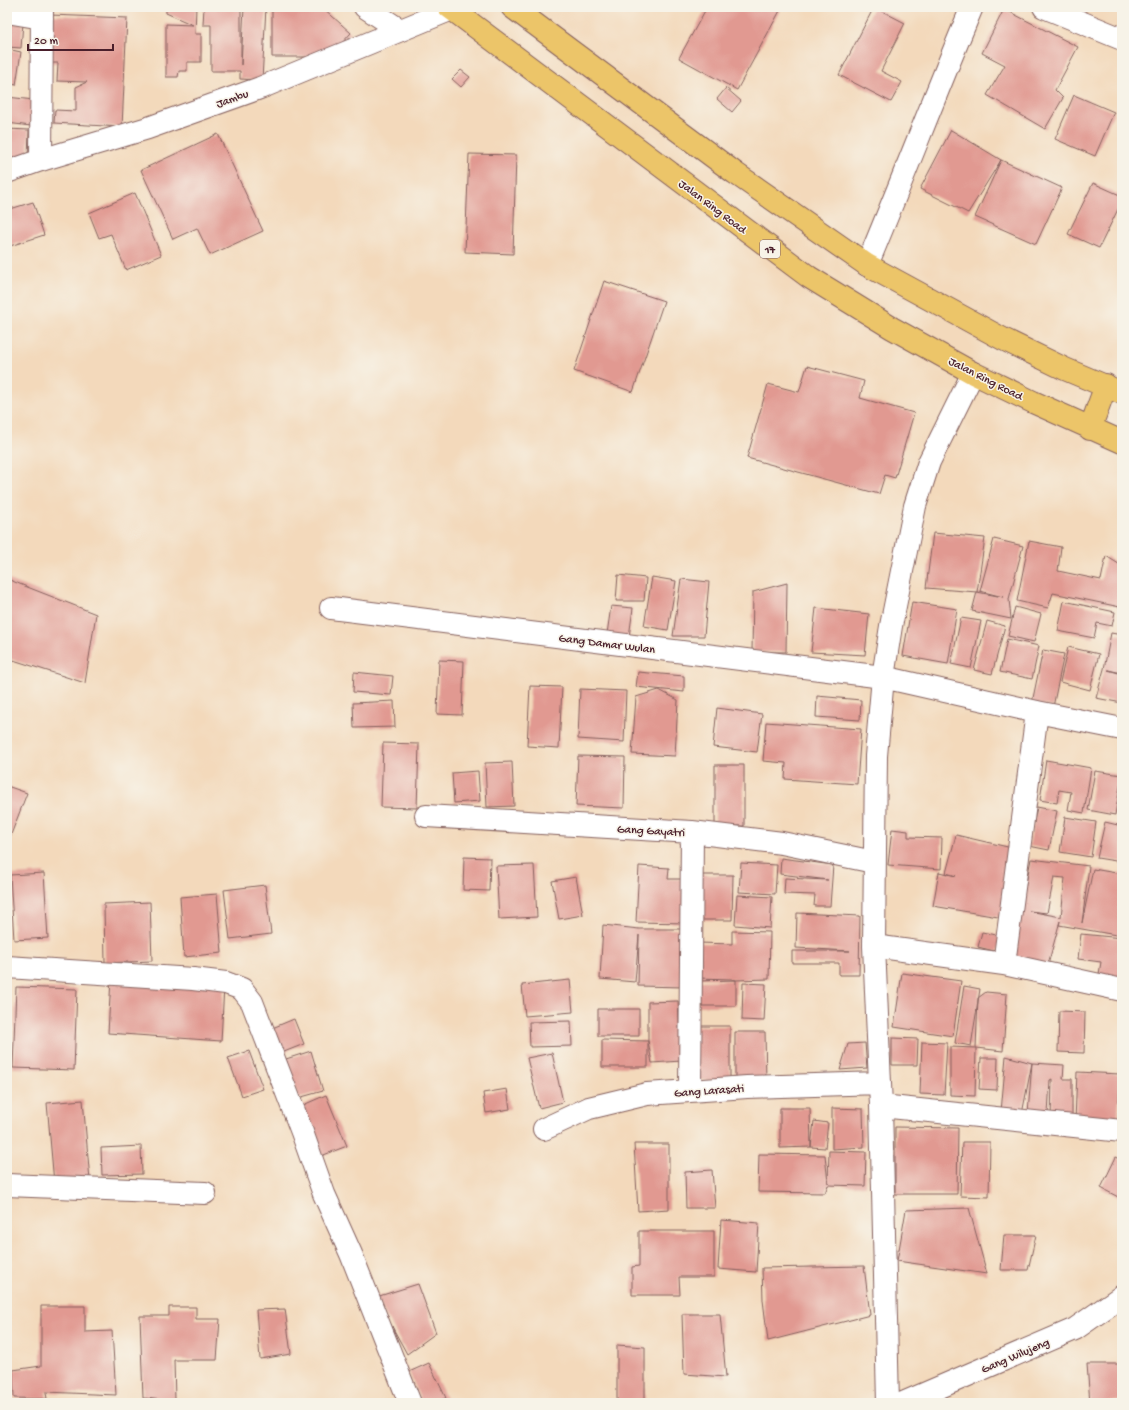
<svg xmlns="http://www.w3.org/2000/svg" width="1129" height="1410" viewBox="0 0 1129 1410" font-family="'Gochi Hand',sans-serif">
<rect width="100%" height="100%" fill="#f7f3e8"/>
<filter id="ink" filterUnits="userSpaceOnUse"><feTurbulence type="fractalNoise" baseFrequency=".025" numOctaves="2"/><feDisplacementMap in="SourceGraphic" scale="8" xChannelSelector="R" yChannelSelector="G"/><feConvolveMatrix kernelMatrix="1 2 1 2 8 2 1 2 1" color-interpolation-filters="sRGB"/></filter>
<filter id="wash" filterUnits="userSpaceOnUse"><feTurbulence type="fractalNoise" baseFrequency=".012" numOctaves="4" result="noise"/><feDisplacementMap in="SourceGraphic" scale="16" xChannelSelector="R" yChannelSelector="G"/><feGaussianBlur stdDeviation="0.9" result="paint"/><feColorMatrix in="noise" values="0 0 0 0 0 0 0 0 0 0 0 0 0 0 0 0 0 1.4 0 .05"/><feComposite in="paint" operator="in"/></filter>
<g filter="url(#wash)">
<rect width="100%" height="100%" fill="#f3d9bb"/>
<g id="blocks">
<path fill="#e19991" fill-rule="evenodd" d="M166 7H196L195 34H201V62H187V71H179L178 77H166V24L193 25 166 13Z
M204 7H241V65L244 7H266L262 80 240 79V71H211V25H203Z
M272 7H322L351 33 341 44 306 57H272Z
M707 7H782L737 90 679 58Z
M874 7 905 23 881 71 902 82 891 102 839 75Z
M1004 9 1078 47 1055 90 1063 98 1045 129 987 95 1005 65 982 53Z
M50 15 127 18 122 127 54 123 55 110 76 111V87L87 82 57 81 58 63H48Z
M7 22 23 23 21 48 7 47Z
M7 49 21 52 16 85 7 83Z
M461 70 470 77 461 87 452 79Z
M726 88 741 101 732 112 717 99Z
M1074 95 1114 112 1095 156 1055 139Z
M7 97 34 100 31 126 7 123Z
M7 129 29 130 28 158 7 163Z
M951 130 1001 160 968 213 920 189Z
M218 134 263 231 210 255 197 228 173 239 141 170Z
M469 154 516 155 513 254 465 252Z
M1001 160 1062 188 1036 244 975 217Z
M1093 183 1122 196V201L1099 248 1068 234Z
M135 193 161 255 126 270 111 234 99 238 89 213Z
M33 202 44 235 7 247V210Z
M604 281 664 301 633 392 574 371Z
M807 366 864 381 860 398 914 413 895 478 885 475 879 494 747 458 768 384 799 392Z
M933 533 985 538 977 592 1003 597 980 591 994 539 1023 546 1009 599 1011 619 972 611 977 592 926 588Z
M1029 541 1061 547 1058 571 1101 580 1106 556 1122 566V597L1120 607 1053 593 1048 608 1017 601Z
M618 575 646 578 644 601H616Z
M652 577 676 581 668 630 644 626Z
M7 579 96 614 85 683 7 658Z
M681 579 709 582 704 636H673Z
M787 583 786 652H752L753 592Z
M1064 601 1115 612 1112 626 1097 623 1094 638 1058 631Z
M912 602 957 609 948 664 903 656Z
M611 606 633 608 629 637 607 634Z
M1015 607 1041 614 1034 642 1008 636Z
M816 608 869 614 865 655 811 652Z
M961 618 981 621 971 668 951 664Z
M987 621 1005 626 992 674 974 670Z
M1111 633 1122 635V673L1108 670 1122 674V703L1096 698 1104 669Z
M1007 639 1039 646 1032 679 1000 672Z
M1068 647 1099 654 1090 690 1060 682Z
M1043 650 1064 654 1053 707 1032 703Z
M439 660 464 661 462 715 437 714Z
M354 672 393 676 391 695 353 692Z
M638 672 684 676V692L636 687Z
M530 686 562 687 559 748 527 746Z
M580 689 626 691 624 742 578 739Z
M659 690 678 700 675 756 632 754 636 697Z
M817 696 861 700 860 720 816 717Z
M394 701 395 727 354 728 353 703Z
M717 708 762 714 757 752 713 747Z
M766 722 861 729 857 784 785 779 786 763 763 761Z
M383 743 419 744 417 808 381 807Z
M578 756 625 757 624 808 576 806Z
M1046 760 1091 768 1084 813 1068 810 1071 792 1059 790 1057 803 1040 800Z
M512 762 514 806 487 807 485 763Z
M715 765H744V826H715Z
M478 771 480 801 454 803 452 773Z
M1095 771 1122 775 1115 815 1088 810Z
M7 786 27 793 7 845Z
M1037 807 1057 811 1049 850 1029 846Z
M1065 817 1096 822 1091 857 1060 852Z
M1105 822 1122 826V862L1097 858Z
M892 829 908 831V837L942 838 941 869 888 865Z
M956 835 1012 848 1003 884 1010 886 1004 918 933 906 939 872 956 876 946 873Z
M464 857 490 858 489 891 463 890Z
M781 858 833 865 830 906H814L815 895 784 894 785 878 828 880 780 874Z
M1031 859 1089 866 1082 923 1093 869 1122 874V936L1059 925 1060 921 1047 968 1008 957 1021 909ZM1054 877 1065 878 1061 917 1029 911 1047 913Z
M741 863 777 865 775 894 739 892Z
M534 865 537 917 499 919 496 866Z
M639 866 669 868 668 879H687L686 923 636 922Z
M44 873 48 938 14 940 10 875Z
M700 875H733L732 920H700Z
M576 877 583 915 559 919 552 881Z
M265 885 271 934 230 939 224 890Z
M217 894 222 953 184 957 180 897Z
M737 895 772 897 770 928 735 925Z
M150 902 152 961 105 963 104 904Z
M797 913 860 916 859 975H839V963H792V951H850L796 948Z
M603 925 639 929H686L684 987 638 986 639 935 635 982 600 979Z
M732 931 770 932 769 979 736 980 731 979 698 978 699 943 732 944Z
M982 932 1001 936 998 952 978 947Z
M1081 934 1122 938V984L1098 980 1101 962 1078 959Z
M902 973 961 981 953 1036 894 1027Z
M111 979 224 986 221 1041 108 1033Z
M570 980 573 1012 525 1016 522 985Z
M736 980V1006H698V981Z
M743 983 766 984 764 1021 742 1020Z
M964 986 980 989 971 1046 955 1043Z
M16 987 77 989 74 1070 13 1068Z
M986 992 1007 994 1003 1051 976 1048 978 998Z
M678 1001 681 1061 652 1063 648 1041V1002Z
M598 1009H639V1036H598Z
M1059 1011 1085 1012 1084 1053 1058 1052Z
M294 1019 304 1044 279 1054 270 1029Z
M571 1021 572 1046 530 1047 529 1022Z
M695 1026H730V1081L695 1080Z
M735 1032H765L766 1083H735Z
M892 1038 918 1039 917 1065H892Z
M602 1040 648 1041V1067H602Z
M922 1042 947 1043 944 1095 920 1094Z
M865 1043 867 1068 840 1070 848 1044Z
M950 1047 976 1048 975 1096 950 1095Z
M249 1051 263 1089 242 1096 228 1058Z
M311 1051 323 1091 298 1098 286 1059Z
M552 1053 563 1102 539 1108 527 1058Z
M1006 1056 1032 1063 1022 1114 1001 1112Z
M981 1058H998L997 1090 979 1089Z
M1032 1063 1064 1065 1063 1079H1072V1118H1051L1052 1079 1050 1080 1048 1114 1028 1113Z
M1077 1072 1120 1074 1118 1123 1075 1121Z
M507 1089 510 1109 486 1113 483 1093Z
M326 1095 347 1146 321 1156 301 1106Z
M83 1100 90 1180 54 1183 47 1103Z
M780 1108H810L811 1147 780 1148Z
M832 1108 863 1109 864 1147 832 1149Z
M814 1121 828 1123 825 1148 811 1147Z
M895 1127 958 1128 957 1194H895Z
M962 1142H990L989 1197 960 1196Z
M634 1144H669V1209L638 1211Z
M141 1146 142 1174 102 1175 101 1148Z
M829 1151 866 1152 865 1186 828 1185 825 1193 758 1192 759 1154 825 1155 828 1183Z
M1116 1157 1122 1160V1199L1101 1188Z
M712 1170 715 1208H686L685 1172Z
M969 1208 987 1274 897 1261 906 1210Z
M721 1220 759 1223 756 1272 718 1269Z
M639 1231H714V1277H679L680 1295H632V1267L639 1266Z
M1004 1235H1036L1028 1270H1001Z
M864 1266 870 1315 768 1341 763 1300 762 1268Z
M418 1284 436 1333 407 1354 376 1297Z
M41 1306H85V1332L112 1331 116 1395 46 1392 47 1399 14 1398 13 1370 41 1366Z
M169 1307H196V1319H220L217 1360H174L175 1401 143 1398 140 1316H169Z
M285 1309 291 1354 260 1359 256 1310Z
M682 1314H720L726 1377 684 1374Z
M617 1345 645 1347V1403H617Z
M429 1363 446 1398 434 1403H422L409 1372Z
M1087 1364H1122V1401L1090 1403Z"/>
</g>
</g>
<g filter="url(#ink)">
<use href="#blocks" fill-opacity="0" stroke="#85605d" stroke-width="1"/>
<g fill="none" stroke-linecap="round" stroke-linejoin="round">
<defs>
<path id="minor" d="M365 7 400 30
M1044 7 1122 39
M7 12 42 18
M41 160 42 7
M331 608 883 677 1037 712 1122 729
M426 816 692 832 782 843 874 862
M874 946 1004 964 1122 990
M1004 964 1037 712
M7 967 193 979 226 983 242 989 252 1002 302 1132 324 1194 351 1254 410 1403
M690 1091 692 832
M881 1106 1122 1131
M544 1129 589 1108 647 1094 747 1087 880 1083
M7 1185 205 1193
M888 1403 881 1106 874 946 876 756 883 677 891 626 915 506 929 462 973 373
M903 1403 1075 1329 1122 1296"/>
<path id="tertiary" d="M7 172 41 160 148 128 260 88 452 9
M867 265C903 179 936 92 972 7"/>
<path id="trunk" d="M449 7 809 277 892 328 973 373 1033 402 1122 442
M512 7 735 173 867 265 1003 339 1065 369 1122 393
M1090 429 1106 385"/>
</defs>
<use href="#minor" stroke="#85605d" stroke-width="24"/>
<use href="#tertiary" stroke="#85605d" stroke-width="24"/>
<use href="#trunk" stroke="#85605d" stroke-width="24"/>
<use href="#minor" stroke="#fff" stroke-width="22"/>
<use href="#tertiary" stroke="#fff" stroke-width="22"/>
<use href="#trunk" stroke="#ecc569" stroke-width="22"/>
</g>
</g>
<g text-anchor="middle" stroke-width="3" stroke-linejoin="round" paint-order="stroke">
<rect fill="#f7f3e8" stroke="#7e5f64" stroke-width="1" x="760" y="240" width="20" height="18" rx="3"/>
<g font-size="11" font-weight="bold" fill="#4a1f2b">
<text x="770" y="253">17</text>
</g>
<g font-size="12" fill="#4a1f2b" stroke="#f7f3e8">
<text transform="translate(232 98) rotate(-20)" y="4">Jambu</text>
<text transform="translate(713 206) rotate(37)" y="4">Jalan Ring Road</text>
<text transform="translate(986 378) rotate(27)" y="4">Jalan Ring Road</text>
<text transform="translate(607 643) rotate(7)" y="4">Gang Damar Wulan</text>
<text transform="translate(651 830) rotate(3)" y="4">Gang Gayatri</text>
<text transform="translate(709 1090) rotate(-4)" y="4">Gang Larasati</text>
<text transform="translate(1015 1355) rotate(-23)" y="4">Gang Wilujeng</text>
</g>
</g>
<rect width="1129" height="1410" fill="none" stroke="#f7f3e8" stroke-width="24"/>
<path d="M28 44v6h85v-6" fill="none" stroke="#4a1f2b" stroke-width="2"/>
<text x="34" y="44" font-size="12" fill="#4a1f2b" stroke="#f7f3e8" stroke-width="3" paint-order="stroke">20 m</text>
</svg>
